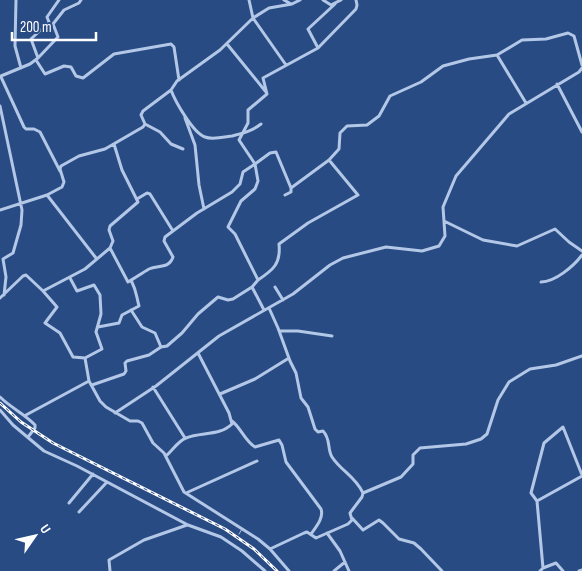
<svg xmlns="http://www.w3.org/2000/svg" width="582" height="571" viewBox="0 0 582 571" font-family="'Sofia Sans Condensed',sans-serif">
<rect width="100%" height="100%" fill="#294b84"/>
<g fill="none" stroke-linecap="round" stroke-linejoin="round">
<path stroke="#a8c1e7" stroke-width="1" d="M239 534 242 529"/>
<path stroke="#b3c7e7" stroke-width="3" d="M16 0 15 46 21 68
M249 0 253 18 286 65
M284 0 291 4
M323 0 331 5 341 0
M227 44 266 92
M318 48 308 29 335 4
M497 55 526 103
M38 58 58 37 53 24 64 10 79 3 81 0
M36 60 45 74 64 66 71 67 76 76 83 78 114 54 171 44 174 47 179 80
M1 76 30 64 38 58 31 39 49 22 47 17 59 0
M1 77 24 127 26 129H34L40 132 60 171
M557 84 582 132
M171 90C175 101 193 133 205 137 212 140 224 137 232 136 243 133 252 131 261 124
M0 106 22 210 21 225 13 253 3 259 6 277 4 295
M185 118 195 145 199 185 204 209
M145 124 160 132 171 144 183 149
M329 160 339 149 340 133 347 126 367 125 379 116 390 96 421 82 443 66 469 59 497 55 522 40 546 39 568 33 574 36 582 65
M47 195 96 258
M137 199 147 193 150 194 173 231
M0 210 47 195 62 187 64 182 60 169 61 166 79 156 105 149 143 127 145 124 141 115 143 111 171 90 177 81 220 50 253 18 269 8 292 4 300 0
M444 221 483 240 517 246 555 229 569 242 582 251
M110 248 128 282C135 278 142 273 149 269 158 265 169 269 173 257L164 241 165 237 197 213 232 192 240 184 243 172 255 164 239 140 248 123V110L267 94 263 78 318 48 356 9 357 5 356 0
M70 278 77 291 94 285 100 295 101 314 96 332 102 349 85 358 89 381
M258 280C273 270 281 264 279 244L308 223 358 195 329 160 291 188
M541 282C555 282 574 266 582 255
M252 287 258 280 235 234 228 227 241 201 255 189 258 181 255 164 270 153 276 152 291 188V192L285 195
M275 287 283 300
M43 291 85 269 110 248 113 241 109 230 110 226 138 202 122 170 114 144
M0 298 23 276 26 275 43 291 57 307 45 323 60 333 73 357 85 358
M269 308 278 328 290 361 296 373 301 398 308 407 315 429 318 432 323 431C331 439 327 449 332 457 341 471 355 476 363 493L362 497 350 513 352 520 348 524 316 538 307 532 304 533 270 549
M131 310 142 327 155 333 161 347
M98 327 119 323 122 315 139 306C136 295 137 292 131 280
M280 331H298L332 336
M92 385 124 374 126 371 125 363 127 361 149 355 161 347 167 346 182 333 198 314 218 297 228 300 233 299 252 287 264 310
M153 387 185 438
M220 394 255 379 289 358
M0 397C11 408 25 414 35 425V428L28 437
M0 410 13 425 44 451 77 466 188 525 221 537 242 551 265 571
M115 413 156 386 219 336 293 294 330 265 343 258 386 247 422 251 439 246 445 236 443 207 456 176 509 114 579 72 582 68
M26 415 89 381 100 401 106 407 130 421H138L142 423 153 443 164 453 184 492 258 539 270 549 289 571
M232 421C241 428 245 441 255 447L279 440 282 445 286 462 321 509C324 518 316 527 311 534
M166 456C173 450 178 441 186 438 201 432 220 436 232 424L229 413 198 353
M186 493 257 461
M363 493 401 477 413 464V455L420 448 466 444 481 439 487 434 498 400 509 382 530 369 556 365 582 356
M537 501 582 476
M69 503 93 474
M79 512 107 482
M352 518 363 530 379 520 383 523 399 539 414 543 421 549 442 571
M327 533 340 551 349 571
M543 568 537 501 531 493 544 443 563 427 582 475
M110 571 109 560 144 540 187 525
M334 571 345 562
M540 571 543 568 556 563 563 571
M579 571 582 570"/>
<defs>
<path id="rail" d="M0 403 21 422 53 443 225 529 254 549 277 571"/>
</defs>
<use href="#rail" stroke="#fff" stroke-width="3"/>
<use href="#rail" stroke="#294b84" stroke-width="1" stroke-dasharray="4" stroke-linecap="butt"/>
</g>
<g transform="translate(35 536) rotate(56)" stroke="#294b84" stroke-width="4" paint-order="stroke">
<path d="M0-4L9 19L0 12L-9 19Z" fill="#ffffff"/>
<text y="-8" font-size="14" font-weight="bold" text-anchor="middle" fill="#ffffff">U</text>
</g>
<path d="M12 32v8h84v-8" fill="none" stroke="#ffffff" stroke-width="2.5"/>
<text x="20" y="32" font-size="15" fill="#ffffff" stroke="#294b84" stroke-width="4" paint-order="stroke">200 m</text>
</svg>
